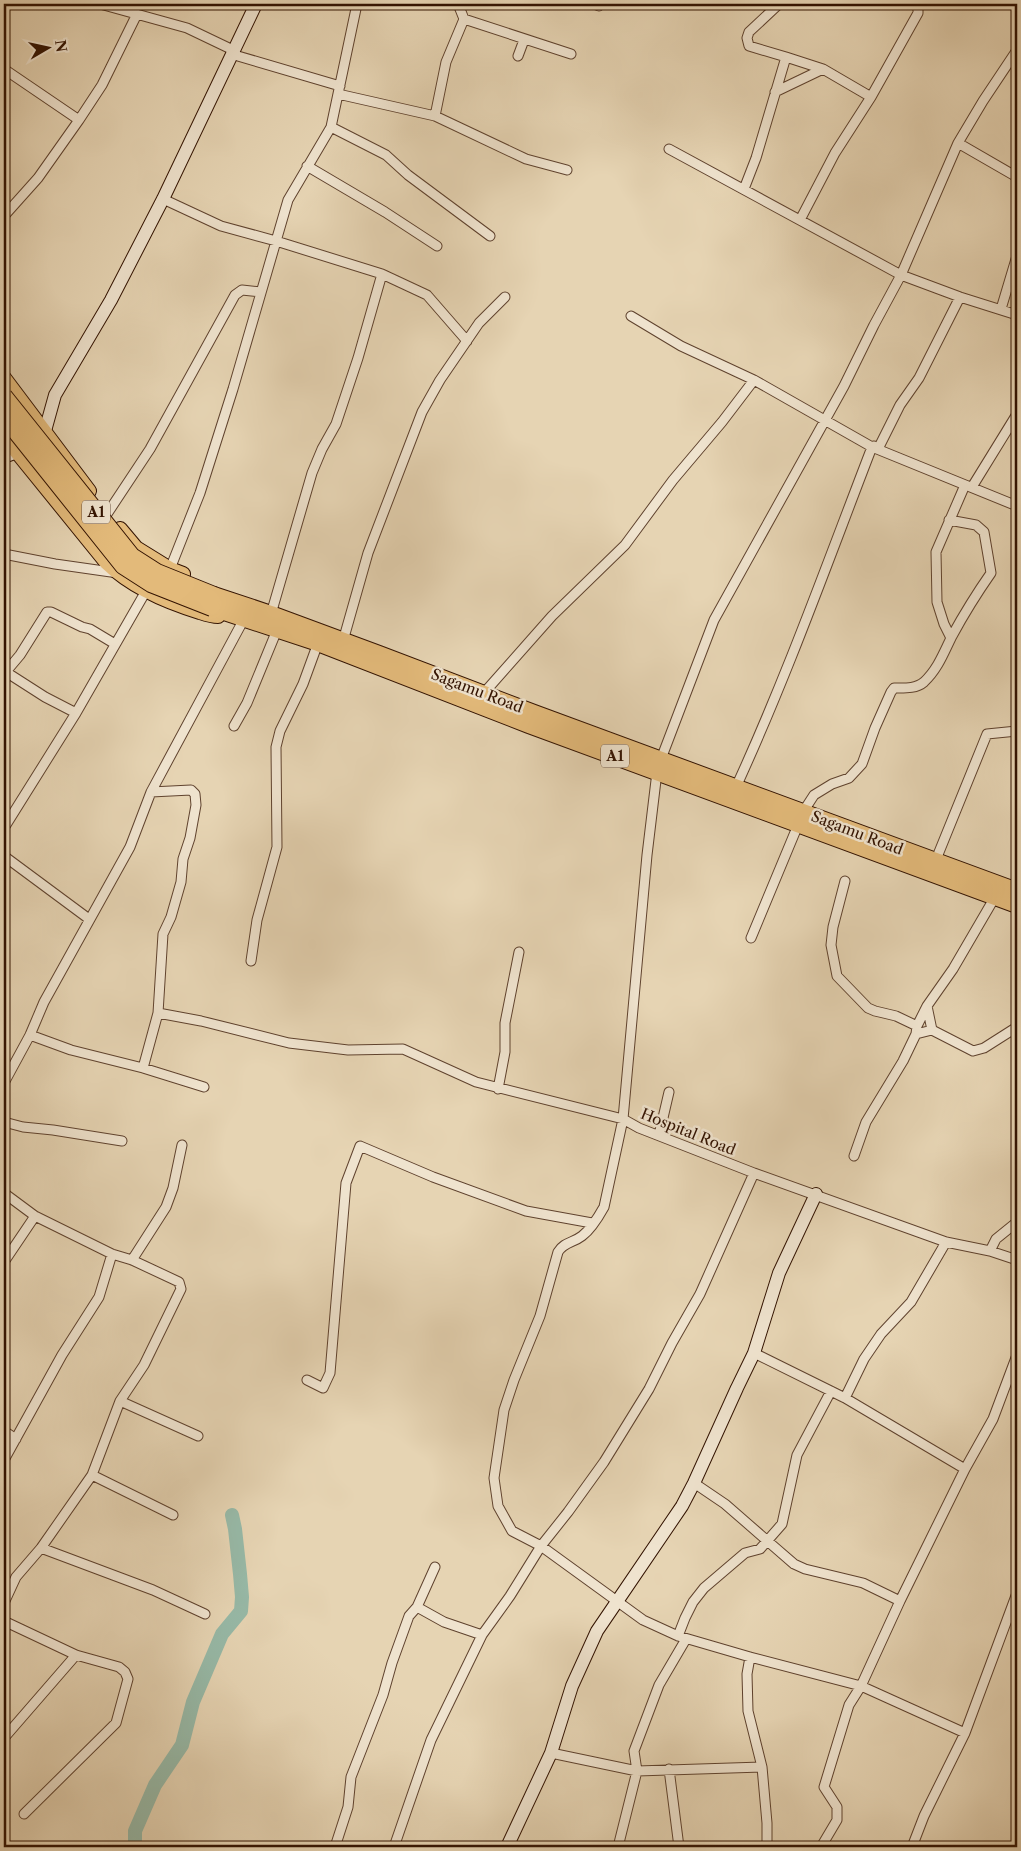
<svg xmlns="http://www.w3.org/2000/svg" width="1021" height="1851" viewBox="0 0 1021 1851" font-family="'Libre Caslon Text',serif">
<rect width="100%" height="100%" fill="#e6d4b3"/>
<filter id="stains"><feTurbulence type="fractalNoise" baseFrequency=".004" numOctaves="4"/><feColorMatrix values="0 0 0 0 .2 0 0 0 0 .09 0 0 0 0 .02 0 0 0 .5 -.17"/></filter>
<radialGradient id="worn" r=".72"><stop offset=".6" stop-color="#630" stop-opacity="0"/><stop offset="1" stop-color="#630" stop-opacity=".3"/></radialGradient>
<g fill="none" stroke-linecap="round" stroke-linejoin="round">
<path stroke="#97b9a7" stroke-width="14" d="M135 1847V1831L155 1785 182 1745 193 1702 222 1634 241 1611 242 1597 240 1574 235 1529 232 1515"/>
<defs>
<path id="street" d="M100 4 187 28 233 50
M458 4 464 19 571 54
M594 4 599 6
M231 54 340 86
M518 56 524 40
M786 57 823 69 871 97
M4 69 79 120
M775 92 823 69
M338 94 435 116 526 159 567 170
M435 116 446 62 464 19
M331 127 386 155 408 175 490 236
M958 143 1017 177
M669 149 901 275 960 297 1017 315
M307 166 385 212 437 246
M744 189 756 158 786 57 749 46 747 38 749 32 779 4
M163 199 221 226 276 241 382 274 427 295 467 341
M4 216 38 178 79 120 102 85 137 14
M800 220 835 153 871 97 918 13V4
M1001 309 1016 259
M631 316 681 346 754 380 872 447 1017 506
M874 446 878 449 900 405 919 378 960 297
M972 487 1017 414
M107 514 150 449 235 295 242 290 261 292
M4 554 55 564 118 573
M170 569 200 493 233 389 288 200 331 127 357 4
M271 614 312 473 322 449 336 424 358 358 382 274
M951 638 944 624 937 602 936 552 965 485
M343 641 368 553 422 412 440 380 479 323 505 297
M6 672 45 697 76 713
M4 674 20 655 47 612H51L82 627 90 629 115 644
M483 694 552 616 625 545 673 480 722 422 754 380
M234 726 247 703 277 630
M661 759 714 620 844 386 874 325 901 275 958 143 983 101 1017 50
M657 772 647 855 623 1119 639 1128 754 1173 946 1242 990 1251 1017 1260
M736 787C787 676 828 561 872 447
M803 812 814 795 832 784 849 778 862 764 875 728 891 692 894 688C904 688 916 689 924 682 938 669 944 652 952 636 964 614 977 593 991 573L984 532 976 525 949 520
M4 828 76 713 146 591
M4 856 89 919
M935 862 987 734 1017 731
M845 881 833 927 831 945 837 976 868 1008 875 1011 896 1016 917 1026
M751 938 798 825
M251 961 257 920 277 847 276 747 280 731 303 684 318 643
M927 1006 932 1030
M158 1013 201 1021 289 1043 348 1050 403 1049 476 1082 623 1119 604 1207C599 1216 590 1230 582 1236 573 1243 564 1242 558 1252L540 1316 514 1380 504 1410 494 1478 498 1506 512 1531 541 1546 643 1620 678 1636 750 1657 861 1686 965 1733
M916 1034 932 1030 973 1051 984 1048 1017 1027
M30 1035 71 1050 143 1068 204 1087
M143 1068 158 1013 163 934 171 917 181 882 183 859 190 838 196 805 195 794 191 790 151 792
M4 1083 30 1035 44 1002 130 847 151 792 244 619
M498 1089 505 1052V1023L519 952
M4 1122 23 1127 53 1130 122 1141
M659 1135 669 1092
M854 1156 866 1122 903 1061 916 1034 917 1026 927 1006 953 969 995 897
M4 1193 35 1216 112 1254 132 1260 179 1282 181 1289 144 1365 120 1401 92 1475 41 1548 16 1577 4 1603
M990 1251 996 1239 1017 1222
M132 1260 166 1207 173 1188 182 1145
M4 1262 35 1216
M754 1353 845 1398 965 1469
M307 1380 323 1388 330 1373 346 1183 360 1146 433 1177 526 1211 592 1223
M845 1398 864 1359 881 1334 911 1302 946 1242
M120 1401 198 1436
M4 1431 16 1439
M4 1460 62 1355 99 1297 112 1254
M92 1475 173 1515
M694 1483 725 1504 794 1564 805 1569 863 1583 900 1601
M41 1548 153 1590 205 1614
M417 1607 444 1622 482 1635
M4 1618 6 1622 76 1655 119 1667 125 1672 128 1679 116 1723 24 1814
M678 1636 685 1618 693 1602 704 1588 745 1553 760 1549 782 1524 797 1455 831 1391
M750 1657 747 1674 748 1711 762 1767 767 1823V1847
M4 1738 76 1655
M551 1753 637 1771 762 1767
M669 1769 679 1847
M335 1847 348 1807 351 1777 383 1695 392 1663 409 1616 417 1607 435 1567
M394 1847 431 1740 482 1635 510 1596 541 1546 568 1512 604 1462 649 1389 672 1343 700 1294 754 1173
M618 1847 637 1771 634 1751 659 1685 686 1639
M821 1847 837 1820V1807L824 1787 849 1705 861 1686 900 1601 965 1469 993 1419 1017 1355
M912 1847 924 1816 965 1733 1017 1593"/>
<path id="secondary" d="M4 457 17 452 45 431 55 395 111 300 163 199 256 4
M507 1847 551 1753 572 1686 597 1631 682 1506 694 1483 737 1388 754 1353 779 1273 816 1194"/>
<path id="primary" d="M4 378 89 491
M4 436 107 563C132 587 167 602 200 612 206 614 212 616 218 616
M120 529 136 548 170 569 183 574"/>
<path id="highway" d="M214 595 271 614 379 654 534 713 1017 891
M212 608 318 643 529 725 1017 905"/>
</defs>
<use href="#street" stroke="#5f422e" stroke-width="11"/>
<use href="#secondary" stroke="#321201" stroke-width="14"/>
<use href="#primary" stroke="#321201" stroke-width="16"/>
<use href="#highway" stroke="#321201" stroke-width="18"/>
<use href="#street" stroke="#efe3ce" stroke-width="9"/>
<use href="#secondary" stroke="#efe3ce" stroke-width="12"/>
<use href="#primary" stroke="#e3ba7a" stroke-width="14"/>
<use href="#highway" stroke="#e3ba7a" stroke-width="16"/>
<defs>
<path id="highway-bridge" d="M4 396 132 556 157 572 214 595
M4 417 123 566 151 584 212 608"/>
</defs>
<use href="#highway-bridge" stroke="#321201" stroke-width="18" stroke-linecap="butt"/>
<use href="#highway-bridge" stroke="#e3ba7a" stroke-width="16"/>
</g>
<g text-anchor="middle" stroke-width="5" stroke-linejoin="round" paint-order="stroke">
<g fill="#efe3ce" stroke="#6b513e" stroke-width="1">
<rect x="82" y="500.5" width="28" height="23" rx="4"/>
<rect x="601" y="744.5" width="28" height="23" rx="4"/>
</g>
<g font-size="14" font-weight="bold" fill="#321201">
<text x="96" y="517">A1</text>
<text x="615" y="761">A1</text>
</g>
<g font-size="15" fill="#321201" stroke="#efe3ce">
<text transform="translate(477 691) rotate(21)" y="5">Sagamu Road</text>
<text transform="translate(857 833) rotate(21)" y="5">Sagamu Road</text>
<text transform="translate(688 1132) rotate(22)" y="5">Hospital Road</text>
</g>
</g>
<rect width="1021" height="1851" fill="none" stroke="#e6d4b3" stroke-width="20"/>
<rect x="5" y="5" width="1011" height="1841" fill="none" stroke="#321201" stroke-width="2.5"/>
<rect x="10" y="10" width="1001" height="1831" fill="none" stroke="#321201"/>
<g transform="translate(48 48) rotate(81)" stroke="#efe3ce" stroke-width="4" paint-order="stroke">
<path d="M0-4L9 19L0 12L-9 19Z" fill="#321201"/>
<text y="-8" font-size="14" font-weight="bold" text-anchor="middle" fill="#321201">N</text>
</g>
<rect width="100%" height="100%" filter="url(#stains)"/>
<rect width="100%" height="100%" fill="url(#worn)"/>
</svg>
